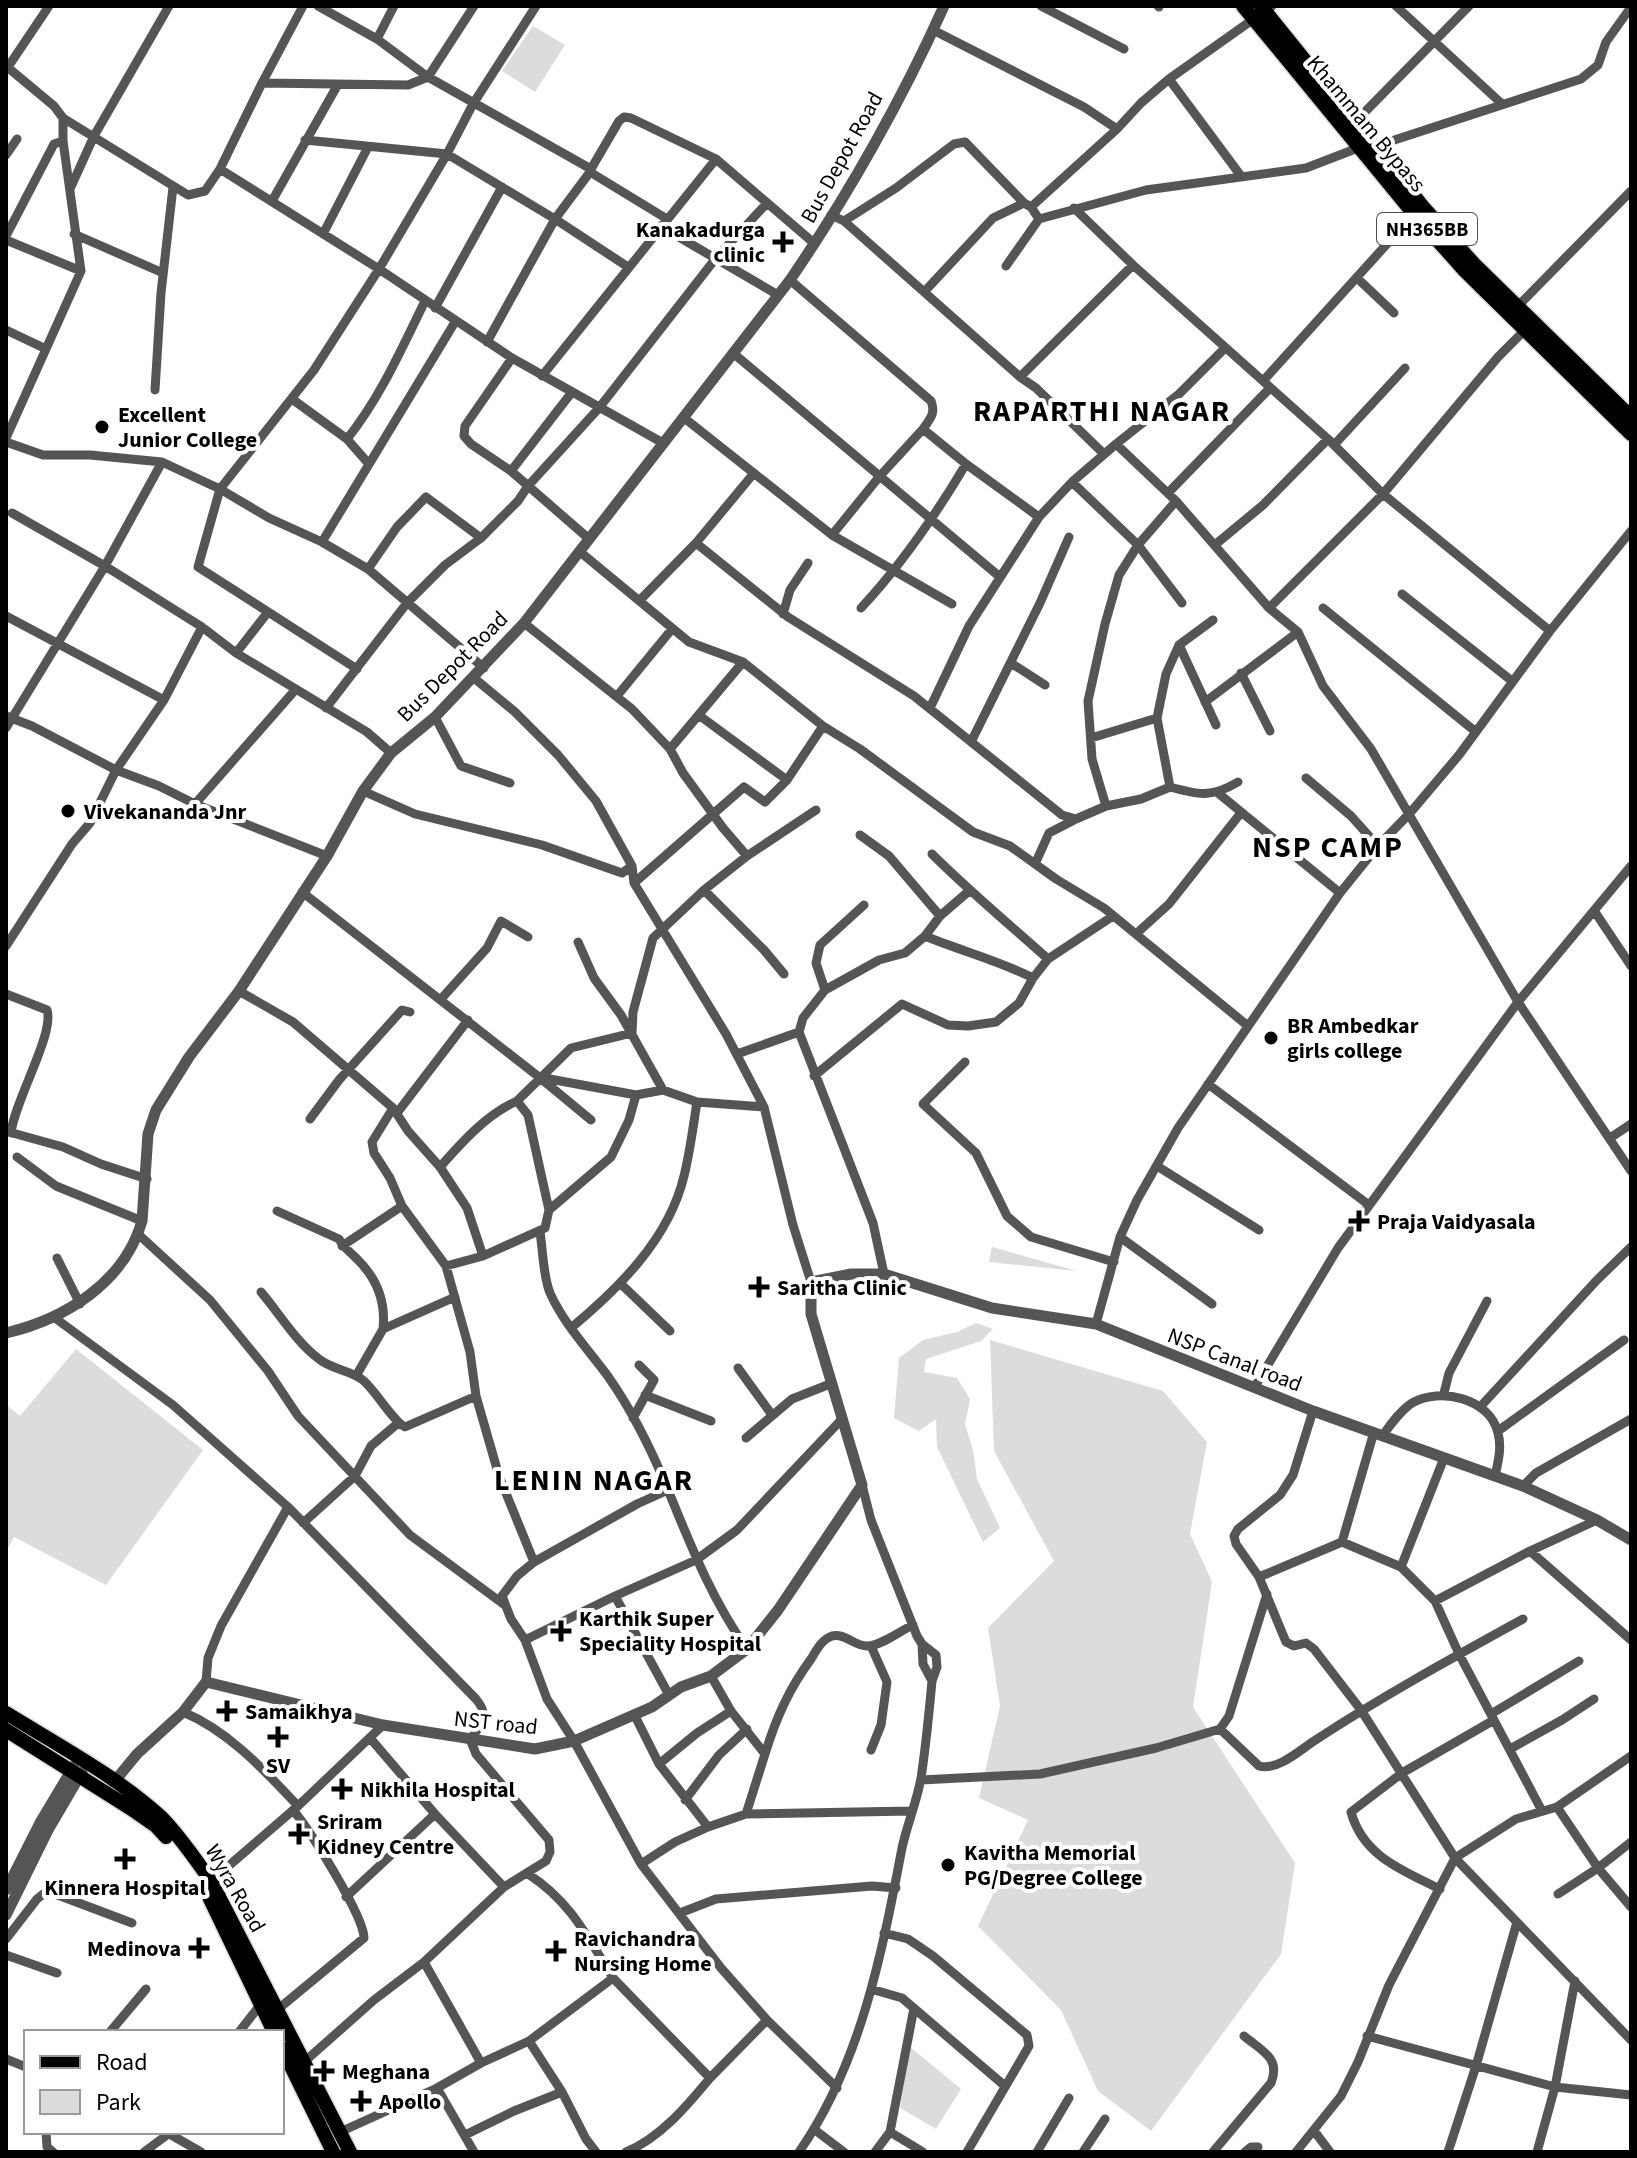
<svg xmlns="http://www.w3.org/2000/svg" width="1637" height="2158" viewBox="0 0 1637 2158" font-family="'Source Sans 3',sans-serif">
<rect width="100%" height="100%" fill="#fff"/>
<path fill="#dcdcdc" d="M533 26 565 45 535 92 502 71Z
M992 1247 1077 1271 989 1262Z
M976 1323 993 1329 981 1341 926 1359 924 1372 957 1378 970 1399 965 1424 973 1450 977 1479 1000 1528 983 1542 937 1447 936 1419 919 1431 894 1418 899 1358 923 1340 957 1332Z
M990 1340 1163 1391 1207 1442 1190 1534 1212 1582 1193 1707 1295 1863 1281 1954 1151 2131 1098 2091 1061 2010 978 1926 1028 1820 979 1798 1000 1706 988 1628 1054 1561 994 1451Z
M76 1349 203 1450 106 1585 14 1537 6 1552V1405L20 1416Z
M910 2047 961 2089 936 2129 900 2108Z"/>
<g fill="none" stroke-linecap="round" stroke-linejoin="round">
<defs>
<path id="primary" d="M6 1713C58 1745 116 1776 161 1817 180 1836 195 1859 211 1881L350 2152
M6 1730 130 1808 156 1826 166 1837
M210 1899 274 2032
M282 2048 333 2152"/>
<path id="trunk" d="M1243 6 1414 214 1465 271 1631 434
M1261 6 1423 207 1474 264 1631 417"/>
</defs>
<use href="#primary" stroke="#dbdbdb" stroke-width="17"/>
<use href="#trunk" stroke="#dbdbdb" stroke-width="17"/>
<path stroke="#555" stroke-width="9" d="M318 6 377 39 428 77 474 6
M1041 6 1124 49
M1158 6 1159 7
M1396 6 1502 104
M933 30 1084 107 1117 129
M377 39 394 6
M6 66 54 106 63 118V141L81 271 6 438
M8 67 49 6
M1169 79 1241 176
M262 83 408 85 428 77 591 169 590 172 667 219
M63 118 188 195 205 191 220 169 379 269 512 358 663 443
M1354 123 1469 6
M305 140 447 154 555 219 628 267
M1373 147 1581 79 1598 65 1606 42 1631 7
M6 155 17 139
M220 169 262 83 303 6
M591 169 619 121 624 117 631 118 716 159 815 244
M70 189 94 136 169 6
M272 201 337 86
M1031 207 1039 219 1146 190 1306 168 1358 148
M1074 208 1133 265 1328 439 1383 494 1550 631
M831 215 844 221 1020 377 1036 388 1104 454
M844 221 896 188 954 144 965 142 1024 203
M660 226 778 295
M74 234 163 273
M323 234 368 147
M6 236 54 144 63 141
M6 240 81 271
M1006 266 1039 219
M1357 278 1394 313
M790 280 931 401C936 413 930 419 923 429L966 464C935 516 903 563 861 608
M925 291 993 218 1024 203 1031 207 1117 129 1141 103 1169 79 1272 6
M1518 306 1631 191
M435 308 502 187
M6 330 46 349
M487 342 555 219 590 172
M733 353 1000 577
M512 358 465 426 464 436 471 444 511 471 588 538
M542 376 716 159
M1020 377 1133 265
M1263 381 1414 214
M155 390 161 293 173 187
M292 399 347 439 368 463
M683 417 832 535 952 604
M347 439C380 398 402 348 425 301
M6 442 43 455H90L162 462 220 489 269 518 322 542 368 569 484 668
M1116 444 1176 501 1269 608 1298 632 1323 686 1371 749 1518 1002 1631 866
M1334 445 1405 368
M966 464 1039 517
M511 471 572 392
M1072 482 1138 545 1182 603
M1168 493 1270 388
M12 513 105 566 202 627 236 653 367 732 391 753
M832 535 879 477 923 429
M322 542 455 322
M696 543 788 617 914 696 1062 815 1076 819 1106 806 1092 759 1088 701 1105 624 1119 575 1138 545 1176 501
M1216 544 1263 505 1328 439
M579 551 689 642 743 662 823 726 860 749 973 832 1010 846 1056 879 1104 908 1248 1026
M368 569 397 527 426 497 481 538 518 501 528 486 599 408 716 258 767 203
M1402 594 1512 681
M640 600 696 543 754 473
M1269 608 1383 494 1498 357 1525 330
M1323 608 1476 732
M783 614 790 590 808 563
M6 616 164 700
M1213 620 1179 645 1166 674 1157 718 1170 787C1199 795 1211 798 1238 782
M524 623 632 709 670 749 683 773 723 828 747 856
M1179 645 1216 725
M236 653 268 612
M1011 663 1045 685
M357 669 198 567 220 489 314 370 379 269 447 154 473 104 536 6
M1241 673 1270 731
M474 678 515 712 558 755 596 801 632 866 634 883 726 1034 764 1107 793 1225 811 1282
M617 696 672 629
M1205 702 1298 632
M326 708 407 603 445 565 481 538
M930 708 969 626 1039 517 1072 482 1116 444 1179 394 1225 348
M6 716 32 726 116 770 159 786 195 804 327 856
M700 716 787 780
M435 717 461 766 510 783
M6 728 105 566 162 462
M1091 738 1157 718
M972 740 1040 603 1069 537
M670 749 743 662
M1306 778 1351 816 1378 846
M363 791 415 814 542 845 622 873 632 866
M1218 793 1340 893
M195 804 296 689
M1106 806 1141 799 1170 787
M860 835 889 856 940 916 969 891
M932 854C969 891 1009 924 1048 959
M1035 864 1049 833 1076 819
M634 883 744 787 765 802 787 780 823 726
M704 890 764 950 784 974
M302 892 539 1077 636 1095 663 1090 697 1102 764 1107
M864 905 820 945 816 963 825 990 803 1018 799 1032 873 1223 884 1274
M1595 912 1631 966
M1137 933 1169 904 1240 814
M925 936C961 951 998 960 1033 978
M578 942 594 978 621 1015 663 1090
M6 946 72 844 90 823 116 770 164 700 202 627
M825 990 879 960 905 953 925 936 940 916
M239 991 293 1022 393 1108 408 1131 440 1167 467 1208 483 1256
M6 994 47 1010C55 1033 14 1102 11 1133
M441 999 487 948 501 921 528 937
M737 1054 799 1032
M965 1062 923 1104 976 1153 1007 1216 1031 1237 1114 1262
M814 1076 902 1004 948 1025 968 1026 996 1022 1019 1003 1033 978 1048 959 1113 916
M539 1077 591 1120
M1208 1084 1369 1205
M393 1108 372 1142 374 1153 390 1178 402 1206 446 1266 470 1352 476 1396 499 1476 534 1562
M397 1113 468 1020
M310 1119 339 1080 402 1010 410 1012
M9 1132 63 1147 101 1164 147 1179
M1610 1138 1631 1124
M17 1157 56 1186 142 1221
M1157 1166 1259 1230
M440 1167C462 1142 486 1115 517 1101
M549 1210 611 1157 629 1120 636 1095
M277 1211 339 1239C343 1247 349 1251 356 1258 376 1277 386 1301 383 1329
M540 1232C543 1251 543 1276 550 1293 564 1324 587 1348 607 1375 632 1410 652 1451 668 1490L637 1504 534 1562 517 1576 502 1596 511 1619 525 1640 547 1699 574 1741 641 1864 721 1968 767 2020 837 2088
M138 1234 210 1300 268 1371 298 1416 410 1535 506 1606
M1120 1237 1212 1304
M342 1246 402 1206
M57 1258 80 1304
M446 1266 483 1256 545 1228 549 1210 528 1115 517 1101 571 1048 632 1033 633 1012 653 938 704 890 747 856 816 810
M621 1284 670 1331
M261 1292C279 1313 296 1342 319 1359 332 1370 352 1370 364 1381 377 1393 394 1422 405 1427L476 1396
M55 1318 173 1405 288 1507 476 1699C490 1716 483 1724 470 1739L476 1754 549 1840 550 1852 546 1861 504 1887 424 1962 374 2000 304 2062
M1096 1324 1120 1237 1137 1200 1178 1128 1340 893 1378 846 1410 813 1459 755 1550 631 1631 531
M571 1328C619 1288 669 1239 684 1176 690 1152 693 1127 697 1102
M738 1368 772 1415
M356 1376 383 1329 455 1297
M1254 1388 1338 1248 1518 1002 1631 1171
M1444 1393 1449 1373 1487 1301
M645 1395 711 1421
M1481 1406 1597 1280 1631 1247
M1313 1411 1293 1475 1280 1495 1238 1529 1234 1536 1236 1544 1259 1577 1286 1642 1294 1646 1306 1643 1314 1649 1361 1710 1455 1858 1631 2040
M633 1418 654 1380 639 1365
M1498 1431 1624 1340
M1383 1435C1391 1424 1400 1411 1412 1403 1440 1387 1490 1398 1498 1433 1502 1448 1498 1462 1495 1476
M746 1438 792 1399 830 1384
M1444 1458 1401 1567 1435 1601 1459 1654 1542 1811
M1523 1486 1536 1473 1631 1419
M668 1490C691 1546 712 1600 747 1649
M303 1523 355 1476 371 1446 397 1424
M1342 1542 1401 1567
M1530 1551 1631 1640
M1259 1577 1342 1542 1374 1432
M615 1596 669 1695
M1435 1601 1530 1551 1597 1520
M525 1640 615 1596 696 1560 737 1530 842 1419
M922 1644 923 1664 932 1681
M871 1646 887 1682 881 1725 871 1750
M711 1676 731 1711 765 1754 746 1814
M206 1682 208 1658 221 1626 288 1507
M183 1712C229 1731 265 1771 298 1806
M634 1714 659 1764 708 1827
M1491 1714 1579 1661
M1220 1729 1259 1766C1277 1771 1299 1751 1314 1741 1381 1697 1452 1658 1523 1619
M370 1738 435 1814 504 1887
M1510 1749 1562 1720 1594 1699
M765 1754C776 1718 789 1689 811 1659 816 1651 822 1639 832 1636 846 1633 855 1647 868 1646 882 1645 900 1631 913 1625
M659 1764 697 1733 731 1711
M921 1780 1040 1774 1156 1748 1220 1729 1229 1716 1267 1594
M685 1800 719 1755 747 1729
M1557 1807 1598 1868 1631 1907
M641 1864 675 1842 708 1827 746 1814 911 1811
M528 1874C570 1901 587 1936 613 1978
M211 1881 298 1806 383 1725
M1440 1889C1402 1870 1363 1856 1351 1812L1402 1773 1494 1720
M1558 1894 1598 1868 1631 1842
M346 1897 435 1814
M680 1913 716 1899 872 1886 896 1888
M884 1933 908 1939 933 1956 1027 2035 1029 2046 967 2152
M6 1939 37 1899 47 1891 132 1923
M6 1955 57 1973
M424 1962 481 2063
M871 1989 902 1998 1005 2086
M277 2010 364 1938C364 1916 309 1829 293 1810
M110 2032 146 1989
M239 2032 261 2004
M1367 2036 1555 2087 1631 2095
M529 2041 562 2092 586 2139 596 2152
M6 2059 26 2067
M437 2088 474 2152
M815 2130 844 2152
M46 2132 47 2147 53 2152
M166 2132 201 2152
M340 2132 437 2088 481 2063 529 2041 613 1978 710 2078 767 2020
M890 2132 923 2152
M1315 2132 1330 2152
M465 2135 514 2111 562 2092
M144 2152 171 2132
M626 2152C660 2138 687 2106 710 2078
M799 2152C861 2063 882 1953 902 1848 907 1825 917 1801 921 1778 926 1746 929 1713 932 1681L937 1667 936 1655 922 1644 917 1636 871 1520 862 1485
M875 2152 890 2132 914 2008
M1037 2152 1069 2098
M1083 2152 1105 2119
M1213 2152 1271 2083C1281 2058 1262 2051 1244 2036
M1245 2152 1251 2147H1258
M1296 2152 1341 2096 1358 2062 1389 1985 1455 1858 1516 1819 1557 1807 1631 1756
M1448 2152 1476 2066 1517 1922
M1537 2152 1555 2087 1575 1981"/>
<path stroke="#555" stroke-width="11" d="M6 1333C65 1319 124 1283 142 1221L148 1134 156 1110 189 1057 239 991 327 856 363 791 391 753 435 717 524 623 790 280C847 197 903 98 944 6
M114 1782 137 1754 183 1712 206 1682 383 1725 535 1749 574 1741 652 1707 681 1687 711 1676 747 1649 778 1610 862 1485 811 1314V1282L851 1274H884L992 1308 1096 1324 1313 1411 1523 1486 1597 1520 1631 1540
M6 1890 41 1821 74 1766
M6 1915 48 1830 82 1772"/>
<use href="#primary" stroke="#000" stroke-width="14"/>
<use href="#trunk" stroke="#000" stroke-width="14"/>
</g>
<g fill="#000" stroke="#fff" stroke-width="3">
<path d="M779 230h8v8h8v8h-8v8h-8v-8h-8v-8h8z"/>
<circle cx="102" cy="427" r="8"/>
<circle cx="68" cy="811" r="8"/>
<circle cx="1271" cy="1038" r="8"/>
<path d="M1355 1209h8v8h8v8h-8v8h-8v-8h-8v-8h8z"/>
<path d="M755 1275h8v8h8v8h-8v8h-8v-8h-8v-8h8z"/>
<path d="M557 1619h8v8h8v8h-8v8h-8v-8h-8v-8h8z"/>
<path d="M223 1699h8v8h8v8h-8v8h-8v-8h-8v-8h8z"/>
<path d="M274 1725h8v8h8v8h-8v8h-8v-8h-8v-8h8z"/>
<path d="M338 1777h8v8h8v8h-8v8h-8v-8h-8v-8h8z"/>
<path d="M295 1822h8v8h8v8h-8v8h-8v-8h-8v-8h8z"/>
<path d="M121 1847h8v8h8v8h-8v8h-8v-8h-8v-8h8z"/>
<circle cx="948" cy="1865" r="8"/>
<path d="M195 1936h8v8h8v8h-8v8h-8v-8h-8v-8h8z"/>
<path d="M552 1939h8v8h8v8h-8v8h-8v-8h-8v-8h8z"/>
<path d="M320 2059h8v8h8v8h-8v8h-8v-8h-8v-8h8z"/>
<path d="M357 2089h8v8h8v8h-8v8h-8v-8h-8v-8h8z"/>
</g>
<g text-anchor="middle" stroke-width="8" stroke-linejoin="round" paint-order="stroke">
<rect fill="#fff" stroke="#4c4c4c" stroke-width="2" x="1377" y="213" width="100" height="32" rx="6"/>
<g font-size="20" font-weight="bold" fill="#000">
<text x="1427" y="236">NH365BB</text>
</g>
<g font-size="22" fill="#000" stroke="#fff">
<text transform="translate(1367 123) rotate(50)" y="8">Khammam Bypass</text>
<text transform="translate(841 157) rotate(-61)" y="8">Bus Depot Road</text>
<text transform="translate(452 666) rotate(-45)" y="8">Bus Depot Road</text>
<text transform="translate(1235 1359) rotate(21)" y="8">NSP Canal road</text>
<text transform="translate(496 1722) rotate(6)" y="8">NST road</text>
<text transform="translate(236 1888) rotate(60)" y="8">Wyra Road</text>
</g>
<g font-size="22" font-weight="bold" fill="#000" stroke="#fff" text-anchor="start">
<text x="765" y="237" text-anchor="end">Kanakadurga<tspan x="765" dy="25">clinic</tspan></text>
<text x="118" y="422">Excellent<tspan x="118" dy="25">Junior College</tspan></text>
<text x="84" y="819">Vivekananda Jnr</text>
<text x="1287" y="1033">BR Ambedkar<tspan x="1287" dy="25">girls college</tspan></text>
<text x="1377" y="1229">Praja Vaidyasala</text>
<text x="777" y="1295">Saritha Clinic</text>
<text x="579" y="1626">Karthik Super<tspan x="579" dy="25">Speciality Hospital</tspan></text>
<text x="245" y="1719">Samaikhya</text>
<text x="278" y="1773" text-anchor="middle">SV</text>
<text x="360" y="1797">Nikhila Hospital</text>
<text x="317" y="1829">Sriram<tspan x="317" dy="25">Kidney Centre</tspan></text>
<text x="964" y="1860">Kavitha Memorial<tspan x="964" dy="25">PG/Degree College</tspan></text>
<text x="125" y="1895" text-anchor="middle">Kinnera Hospital</text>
<text x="574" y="1946">Ravichandra<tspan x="574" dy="25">Nursing Home</tspan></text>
<text x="181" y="1956" text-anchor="end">Medinova</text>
<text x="342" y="2079">Meghana</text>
<text x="379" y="2109">Apollo</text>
</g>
<g font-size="30" font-weight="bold" letter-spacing="2" fill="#000" stroke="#fff">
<text x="1102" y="421">RAPARTHI NAGAR</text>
<text x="1328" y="857">NSP CAMP</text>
<text x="594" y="1490">LENIN NAGAR</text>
</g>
</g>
<rect width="1637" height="2158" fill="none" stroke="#000000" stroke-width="16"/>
<rect x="24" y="2030" width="260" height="104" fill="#ffffff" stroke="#999999" stroke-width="2"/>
<rect x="40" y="2056" width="40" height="12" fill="#000000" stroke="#999999" stroke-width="2"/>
<text x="96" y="2070" font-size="24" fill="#000000">Road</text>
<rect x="40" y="2090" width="40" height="24" fill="#dcdcdc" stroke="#999999" stroke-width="2"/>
<text x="96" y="2110" font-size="24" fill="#000000">Park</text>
</svg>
